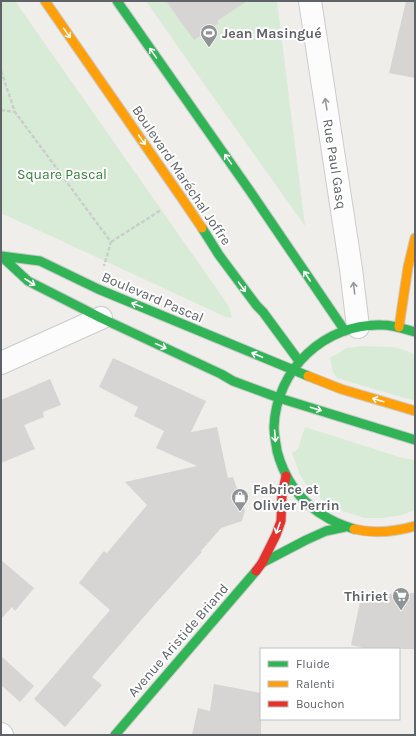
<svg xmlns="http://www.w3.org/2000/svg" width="416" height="736" viewBox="0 0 416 736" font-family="Karla,sans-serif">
<rect width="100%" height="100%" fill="#efeeea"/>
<path fill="#d8ebd6" d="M1 1H15L228 305 232 316 231 318 226 317 1 213Z
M146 1H277L305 226 199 77Z
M363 346 393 347 407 351 415 355V401L337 378 333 372 330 357 336 355 346 348Z
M305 427 399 457 415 460V510L402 515 382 518H364L340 510 326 503 308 487 300 475 292 453 298 449Z"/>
<path fill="#d6d5d3" d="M166 1H247L217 21 219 23 194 40Z
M406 1H415V78L389 73Z
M113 358 206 401 191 432 217 427 228 478 233 477 245 511 242 521 221 528 201 551 202 552 155 604 92 677 102 685 65 727 34 699 110 610 79 583 104 551 107 553 147 505 125 482 197 466 156 448 164 431 134 416 138 407 99 387Z
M50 379 61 405 43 412 44 417 24 425 35 449 1 463V400Z
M1 560 34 588 15 611 12 607 1 619Z
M362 592 387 594 415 593V649H368L351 645Z
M1 656 34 686 20 702 1 685Z
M214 684 261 693V735H192L198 708 210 711Z"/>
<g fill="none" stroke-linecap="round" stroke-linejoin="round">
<defs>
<path id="street" d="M310 1 351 269 358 327
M1 363 101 318
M1 734 2 735"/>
<path id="fast" d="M117 1 250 191 345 331
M202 228 219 255 257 306 263 312 299 361
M1 256 28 281 101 318 221 374 233 381 279 398 415 440
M1 256 40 261 98 289 308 376
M354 529C314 517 288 492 277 451 276 443 274 435 274 427 276 369 325 323 382 325 394 325 404 329 415 332
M262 563 306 540 326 531 345 527
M115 735 256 571"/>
<path id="slow" d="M45 1 181 197 202 228
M399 327 408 267 415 238
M308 376 341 389 415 411
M354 529C375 534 394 532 415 526"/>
<path id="jam" d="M256 571 262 563 276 535 281 521 282 495 286 476"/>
</defs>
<use href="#street" stroke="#cbcccc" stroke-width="24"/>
<use href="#fast" stroke="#cacacb" stroke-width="11"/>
<use href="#slow" stroke="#cacacb" stroke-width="11"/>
<use href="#jam" stroke="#cacacb" stroke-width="11"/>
<path stroke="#cacfcc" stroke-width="2.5" stroke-dasharray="4 2" stroke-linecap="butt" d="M1 71 15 112 111 242 104 266
M1 110 15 112
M111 242 161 210"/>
<use href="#street" stroke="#fdfcfc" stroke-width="22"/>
<use href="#fast" stroke="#30b455" stroke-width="9"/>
<use href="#slow" stroke="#ff9f0a" stroke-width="9"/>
<use href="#jam" stroke="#e5322d" stroke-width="9"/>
</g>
<defs><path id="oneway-shaft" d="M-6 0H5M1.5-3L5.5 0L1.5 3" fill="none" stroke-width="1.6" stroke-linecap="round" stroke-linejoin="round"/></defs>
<g stroke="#fff">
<use href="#oneway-shaft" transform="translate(67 33) rotate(55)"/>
<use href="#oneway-shaft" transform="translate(153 53) rotate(-125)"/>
<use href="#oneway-shaft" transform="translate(142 140) rotate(55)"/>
<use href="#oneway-shaft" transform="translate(228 159) rotate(-125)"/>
<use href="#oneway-shaft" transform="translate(307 276) rotate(-123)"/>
<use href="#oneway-shaft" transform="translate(30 282) rotate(33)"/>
<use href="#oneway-shaft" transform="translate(242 287) rotate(54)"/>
<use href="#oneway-shaft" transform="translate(137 305) rotate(-158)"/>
<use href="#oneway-shaft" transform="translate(161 346) rotate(25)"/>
<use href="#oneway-shaft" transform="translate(257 355) rotate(-157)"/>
<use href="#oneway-shaft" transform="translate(378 400) rotate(-163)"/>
<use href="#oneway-shaft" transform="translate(316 409) rotate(17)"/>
<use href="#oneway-shaft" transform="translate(275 436) rotate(86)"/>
<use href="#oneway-shaft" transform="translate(278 528) rotate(110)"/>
</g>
<g stroke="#96999c">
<use href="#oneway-shaft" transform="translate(326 104) rotate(-99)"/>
<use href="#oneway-shaft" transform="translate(354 288) rotate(-97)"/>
</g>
<defs>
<symbol id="stadium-pin" viewBox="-11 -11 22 30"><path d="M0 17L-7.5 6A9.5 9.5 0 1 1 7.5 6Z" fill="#919496" stroke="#fff"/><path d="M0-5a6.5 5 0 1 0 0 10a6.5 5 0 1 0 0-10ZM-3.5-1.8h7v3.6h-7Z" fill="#fff"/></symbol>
<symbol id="shop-pin" viewBox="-11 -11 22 30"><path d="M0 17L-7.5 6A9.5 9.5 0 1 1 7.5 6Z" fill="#919496" stroke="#fff"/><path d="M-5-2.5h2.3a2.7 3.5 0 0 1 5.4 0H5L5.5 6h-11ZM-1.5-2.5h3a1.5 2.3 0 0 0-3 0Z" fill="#fff"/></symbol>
<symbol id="supermarket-pin" viewBox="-11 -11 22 30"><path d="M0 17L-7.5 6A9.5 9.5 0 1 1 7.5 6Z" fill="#919496" stroke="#fff"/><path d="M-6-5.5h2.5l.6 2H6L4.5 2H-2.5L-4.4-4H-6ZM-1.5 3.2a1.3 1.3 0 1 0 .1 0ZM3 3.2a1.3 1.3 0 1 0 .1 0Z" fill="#fff"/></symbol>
</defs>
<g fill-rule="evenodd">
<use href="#stadium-pin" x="199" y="23" width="20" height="27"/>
<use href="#shop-pin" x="230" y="487" width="20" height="27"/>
<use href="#supermarket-pin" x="391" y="586" width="20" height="27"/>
</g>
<g text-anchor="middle" stroke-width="4" stroke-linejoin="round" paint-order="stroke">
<g font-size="14" font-weight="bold" fill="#5f6368" stroke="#fff" text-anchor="start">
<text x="222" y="38">Jean Masingué</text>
<text x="253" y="494">Fabrice et<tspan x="253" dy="16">Olivier Perrin</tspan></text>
<text x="388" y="601" text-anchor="end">Thiriet</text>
</g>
<g font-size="14" fill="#5f6368" stroke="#fff">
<text transform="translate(335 164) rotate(81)" y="5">Rue Paul Gasq</text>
<text transform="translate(182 175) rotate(56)" y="5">Boulevard Maréchal Joffre</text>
<text transform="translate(153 297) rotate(23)" y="5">Boulevard Pascal</text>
<text transform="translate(178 640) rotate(-49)" y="5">Avenue Aristide Briand</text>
</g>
<g font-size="14" fill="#348238" stroke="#fff">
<text x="62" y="179">Square Pascal</text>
</g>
</g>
<rect width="416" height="736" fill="none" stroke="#5f6368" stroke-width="4"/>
<rect x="260" y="648" width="140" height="72" fill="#ffffff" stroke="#bfc1c3"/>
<rect x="268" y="661" width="20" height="6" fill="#30b455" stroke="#bfc1c3"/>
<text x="296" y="668" font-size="12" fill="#5f6368">Fluide</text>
<rect x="268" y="681" width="20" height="6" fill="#ff9f0a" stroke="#bfc1c3"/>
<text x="296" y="688" font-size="12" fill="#5f6368">Ralenti</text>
<rect x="268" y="701" width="20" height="6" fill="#e5322d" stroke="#bfc1c3"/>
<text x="296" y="708" font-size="12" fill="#5f6368">Bouchon</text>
</svg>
